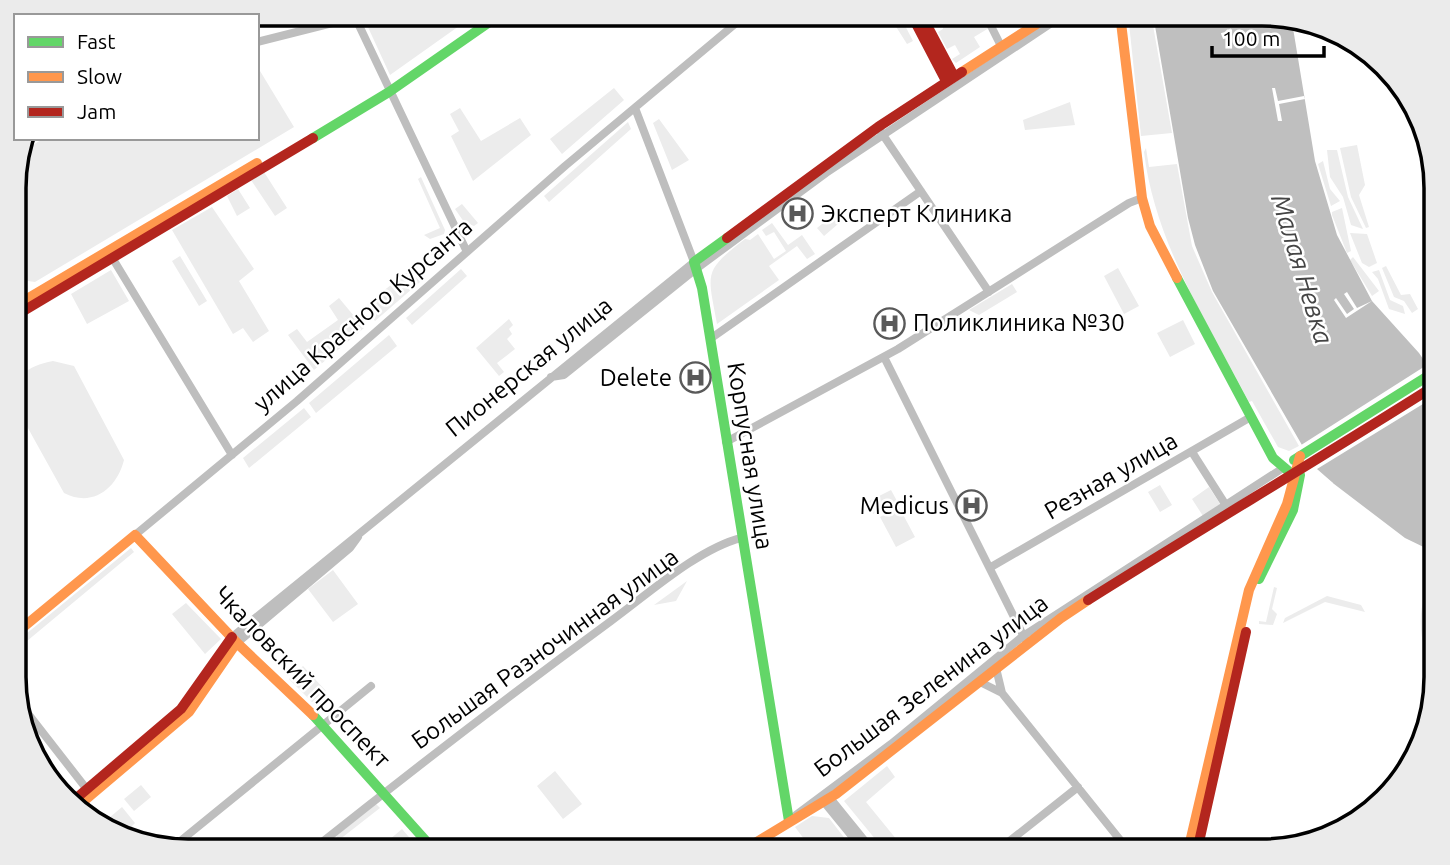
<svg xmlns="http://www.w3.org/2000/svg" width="1450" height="865" viewBox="0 0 1450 865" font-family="Ubuntu,sans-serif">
<rect width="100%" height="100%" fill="#fff"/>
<path fill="#ececec" d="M409 14H476L390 75 367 25Z
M888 14H899L913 41 907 44Z
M961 14H980L989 28 974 37 980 47 956 63 952 59 960 54 955 45 947 49 938 32 943 29V24Z
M1128 14H1151L1172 133 1141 136Z
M257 66 294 127 35 282 28 281 15 290V166L19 154 44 138H257Z
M614 88 624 100 562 154 550 139Z
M1070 102 1075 125 1025 130 1023 120Z
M460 108 481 141 520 118 531 135 473 181 451 136 459 131 450 114Z
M659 119 689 160 672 170 653 123Z
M628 122 631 129 549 202 544 196Z
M1357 145 1365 185 1359 195 1369 227 1366 228 1351 197 1340 148Z
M1146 148 1149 167 1177 164 1192 246 1212 292 1299 446 1289 451 1278 447 1252 401 1249 402C1207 322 1155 243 1144 152Z
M1327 150H1337L1348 197 1363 229 1351 225 1343 197 1330 177Z
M1323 161 1330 189 1340 201 1331 206 1318 164Z
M264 172 287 208 275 216 251 180Z
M421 177 445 230 444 234 430 239 424 235 440 228 418 179Z
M238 189 250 208 237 216 227 196Z
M462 204 478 223 474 226 464 222 455 209Z
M212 207 254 269 239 281 269 331 253 342 243 328 233 334 172 230Z
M1342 208 1351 251 1347 253 1332 215V212Z
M832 216 838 224 824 236 817 228Z
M772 223 788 245 802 235 815 254 807 259 797 246 769 266 779 280 717 324C708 273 702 272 745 239L750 240 758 234 774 259 786 251 774 232 766 236 762 230Z
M1350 233 1367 234 1377 263 1369 267 1362 263Z
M448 240 412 272 420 282 375 321 367 310 368 303Z
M180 256 207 301 199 306 172 261Z
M1353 257 1379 291 1372 296 1350 260Z
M1386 266 1401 295 1410 294 1418 309 1412 313 1404 301 1394 297 1382 268Z
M1118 268 1139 306 1124 314 1104 276Z
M461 269 467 276 412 325 406 318Z
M111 270 129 301 87 324 71 294Z
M1379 270 1390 300 1403 306 1405 314 1389 309 1378 279 1372 272Z
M1012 284 1017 292 979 315 969 310Z
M339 298 364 328 314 370 288 335 297 329 307 342 338 320 329 306Z
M509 319 513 325 509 329 512 334 507 339 515 349 497 363 504 372 499 376 476 348Z
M1183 320 1195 344 1170 357 1157 333Z
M389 335 397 346 316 413 309 403Z
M53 361 74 366 124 460C117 488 93 508 64 493 54 475 44 457 34 439 14 404 0 371 53 361Z
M304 408 311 417 249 468 243 458Z
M1160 485 1172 505 1160 512 1148 492Z
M1209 487 1220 504 1203 516 1192 499Z
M891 490 897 501 873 514 867 502Z
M899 507 915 537 896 547 880 517Z
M131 548 134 552 15 651V643Z
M333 570 358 604 333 622 308 589Z
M687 581 676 601 654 605Z
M1274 587 1277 588 1272 609 1277 614 1273 625 1259 624V621L1266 622Z
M1429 593 1436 595 1433 638 1436 677C1422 653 1416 621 1425 595Z
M1327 596 1361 605 1365 612 1325 602 1283 623 1285 618Z
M186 603 221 639 205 654 172 614Z
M303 666 326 691 312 702 289 679Z
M887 766 895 777 866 802 906 851H885L844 801Z
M555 771 582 804 563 819 537 786Z
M141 785 151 797 134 811 124 799Z
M376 804 380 808 339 840 336 836Z
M122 807 135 823 132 826 139 838 108 829 103 823Z
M812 816 829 818 846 840 834 851H813L795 827Z
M402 829 421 851H398L389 840Z"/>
<path fill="#bfbfbf" d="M189 14H307L257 27V16H180Z
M1153 14H1262L1292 22 1315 161 1337 235 1372 301 1419 353 1436 378V553L1405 538 1317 471 1213 291 1195 245 1188 218Z"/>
<path fill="#fff" d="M1272 88H1275L1278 101 1304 96 1305 99 1279 104 1282 121H1278Z
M1347 292 1357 308 1372 301 1346 318 1334 300 1336 298 1347 314 1354 309 1344 294Z
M1430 363 1436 372V396L1317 469 1333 483 1331 486 1316 474 1298 447Z"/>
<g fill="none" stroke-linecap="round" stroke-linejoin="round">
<path stroke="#bebebe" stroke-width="8" d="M985 14 1001 46
M355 17 467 252
M257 42 368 14
M879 129 989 292
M113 259 232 455
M710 339 921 191
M884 357 1025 639
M551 377 564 375 696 269 826 173 1065 14
M726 442 898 349 1129 203 1142 198
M1192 452 1227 507
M135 535 297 401 565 166 747 14
M991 567 1249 418
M232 637 694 262 635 108
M237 643 350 548 358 537
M996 668 1002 693 1129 851
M978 681 1002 693
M15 697 89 792
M830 798 873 851
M824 802 864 851
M796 815 891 744 1023 636 1283 468
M173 847 371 686
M311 851C410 772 510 695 611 621 648 594 698 549 741 538
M997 851 1078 787"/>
<path stroke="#63d668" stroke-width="10" d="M313 138 389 92 501 14
M727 238 694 262 702 288 789 821
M1177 278 1273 458 1299 480
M1294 460 1436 371
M1259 579 1293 510 1300 475
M313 715 435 851"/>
<path stroke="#ff974d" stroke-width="10" d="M1120 14 1142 198 1150 226 1177 278
M962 72 1052 14
M15 306 257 163
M15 634 135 535 237 643 313 715
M78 806 189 712 235 645
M742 851 836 794 1061 618 1088 600
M1188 851 1249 590 1287 504 1300 456"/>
<path stroke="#b3261e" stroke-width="10" d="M911 14 946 81
M921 14 954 76
M727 238 878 127 962 72
M15 316 313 138
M1088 600C1204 527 1321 458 1436 385
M73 801 181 709 232 637
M1197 851 1246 632"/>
</g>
<defs>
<symbol id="hospital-ring" viewBox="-11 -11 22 22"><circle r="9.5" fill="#fff" stroke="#595959" stroke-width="1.5"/><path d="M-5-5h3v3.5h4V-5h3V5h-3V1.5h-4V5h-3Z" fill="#595959"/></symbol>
</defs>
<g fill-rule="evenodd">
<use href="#hospital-ring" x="780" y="196" width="35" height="35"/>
<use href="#hospital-ring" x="872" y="306" width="35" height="35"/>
<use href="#hospital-ring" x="678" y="360" width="35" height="35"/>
<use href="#hospital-ring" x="954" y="488" width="35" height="35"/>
</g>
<g text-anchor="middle" stroke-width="5" stroke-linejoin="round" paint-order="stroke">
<g font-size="24" fill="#000" stroke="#fff" text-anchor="start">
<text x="821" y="222">Эксперт Клиника</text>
<text x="913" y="331">Поликлиника №30</text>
<text x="672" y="386" text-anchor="end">Delete</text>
<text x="949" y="514" text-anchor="end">Medicus</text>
</g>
<g font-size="24" fill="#000" stroke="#fff">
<text transform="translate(363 315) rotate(-41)" y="8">улица Красного Курсанта</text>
<text transform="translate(529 367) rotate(-39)" y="8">Пионерская улица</text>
<text transform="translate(750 456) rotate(81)" y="8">Корпусная улица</text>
<text transform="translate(1111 476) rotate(-30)" y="8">Резная улица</text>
<text transform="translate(545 649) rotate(-36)" y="8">Большая Разночинная улица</text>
<text transform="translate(302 677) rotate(46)" y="8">Чкаловский проспект</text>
<text transform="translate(931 686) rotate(-37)" y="8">Большая Зеленина улица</text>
</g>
<g font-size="26" font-style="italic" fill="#444" stroke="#fff">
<text transform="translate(1302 269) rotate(73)" y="9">Малая Невка</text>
</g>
</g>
<path d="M0 0H1450V865H0ZM188 26H1262A162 162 0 0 1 1424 188V677A162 162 0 0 1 1262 839H188A162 162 0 0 1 26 677V188A162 162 0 0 1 188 26Z" fill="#ebebeb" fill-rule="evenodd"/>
<path fill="none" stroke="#000" stroke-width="3.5" d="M188 26H1262A162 162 0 0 1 1424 188V677A162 162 0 0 1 1262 839H188A162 162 0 0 1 26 677V188A162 162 0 0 1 188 26Z"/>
<rect x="14" y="14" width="245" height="126" fill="#ffffff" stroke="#999999" stroke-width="2"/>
<rect x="28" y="37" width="35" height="10" fill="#63d668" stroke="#999999" stroke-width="2"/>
<text x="77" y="49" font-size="21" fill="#000000">Fast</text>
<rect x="28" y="72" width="35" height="10" fill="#ff974d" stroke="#999999" stroke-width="2"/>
<text x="77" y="84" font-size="21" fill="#000000">Slow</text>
<rect x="28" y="107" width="35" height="10" fill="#b3261e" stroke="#999999" stroke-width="2"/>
<text x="77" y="119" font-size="21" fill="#000000">Jam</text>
<path d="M1212 46v10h112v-10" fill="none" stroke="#000000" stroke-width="3.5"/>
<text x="1222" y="46" font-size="21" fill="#000000" stroke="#ffffff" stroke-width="5" paint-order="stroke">100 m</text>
</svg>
